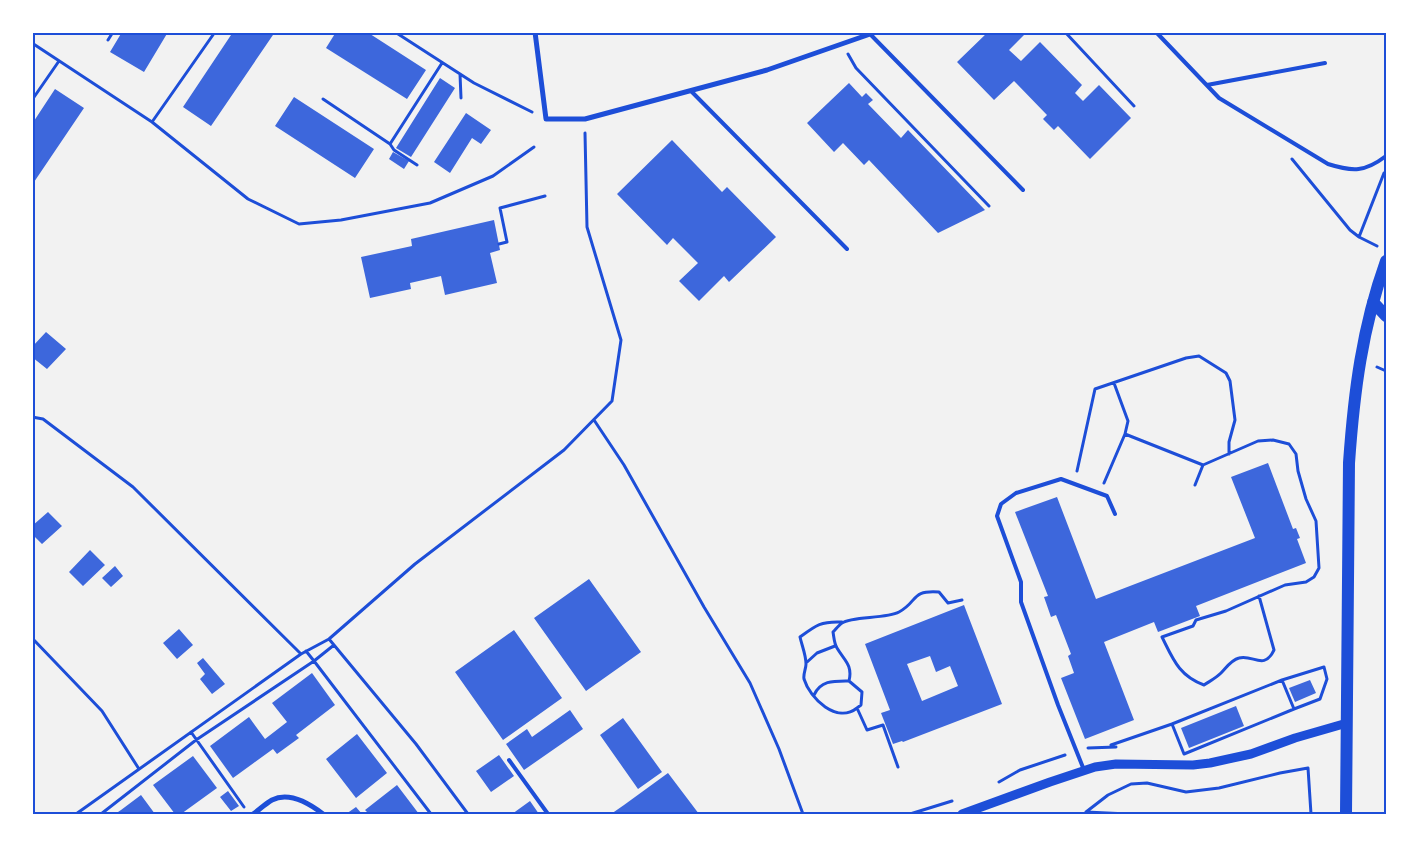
<svg xmlns="http://www.w3.org/2000/svg" width="1419" height="847" viewBox="0 0 1419 847" font-family="Helvetica,sans-serif">
<rect width="100%" height="100%" fill="#f2f2f2"/>
<path fill="#3d67dc" fill-rule="evenodd" d="M122 32H168L144 72 110 52Z
M233 32H275L211 126 183 107Z
M336 32H367L426 70 407 99 326 48Z
M988 32H1021L1024 35 1009 50 1021 61 1040 42 1082 85 1075 93 1083 101 1099 85 1131 118 1090 159 1058 126 1054 130 1043 119 1047 115 1014 81 994 100 957 62Z
M440 78 455 88 411 157 396 148Z
M849 83 862 97 866 93 873 100 868 104 901 138 908 130 985 210 938 233 869 160 864 165 843 143 834 152 807 123Z
M55 89 84 108 32 185V124Z
M294 97 374 149 355 178 275 126Z
M466 113 491 130 481 144 472 138 450 173 434 162Z
M672 140 722 192 727 187 776 237 729 282 724 276 699 301 679 281 698 263 673 238 667 245 617 194Z
M393 152 409 161 404 169 389 159Z
M494 220 500 250 490 253 497 283 445 295 441 276 410 283 411 289 370 298 361 257 412 246 411 239Z
M46 332 66 349 47 369 32 357V347Z
M1268 463 1293 529 1296 528 1300 538 1297 539 1306 563 1196 606 1200 616 1158 632 1154 622 1104 642 1134 720 1085 739 1061 678 1074 673 1068 656 1071 654 1056 615 1051 617 1044 597 1048 596 1015 512 1057 497 1096 599 1255 538 1231 477Z
M48 512 62 526 42 544 32 534V526Z
M90 550 105 565 83 586 69 572Z
M115 566 123 576 111 587 102 578Z
M589 579 641 652 586 691 534 618Z
M964 605 1002 704 903 742 902 741 893 744 881 713 890 710 865 644ZM930 656 936 672 950 666 958 686 922 701 907 664Z
M179 629 193 645 177 659 163 643Z
M514 630 562 698 503 740 455 672Z
M203 658 225 684 212 694 200 679 205 674 197 663Z
M312 673 335 705 296 735 299 738 277 754 273 749 233 778 210 746 249 717 265 739 287 722 272 703Z
M1310 680 1316 693 1295 702 1289 688Z
M1236 706 1244 726 1189 748 1181 728Z
M570 710 583 729 524 770 506 744 527 729 532 737Z
M623 718 662 772 638 789 600 735Z
M357 734 387 773 356 798 326 759Z
M499 755 514 776 491 792 476 771Z
M193 756 217 788 181 814H175L153 785Z
M668 773 699 814H611L624 805Z
M397 785 419 814H369L365 810Z
M228 791 239 806 231 811 220 797Z
M141 795 155 814H115L121 810Z
M530 801 539 814H512Z
M356 807 362 814H346Z"/>
<g fill="none" stroke-linecap="round" stroke-linejoin="round">
<path stroke="#1d4ed8" stroke-width="3" d="M395 32 474 83 532 112
M1065 32 1134 106
M108 40 113 32
M32 43 152 122 248 199 299 224 341 220 430 203 493 176 534 147
M848 54 856 68 989 206
M460 74 461 98
M323 99 390 144 442 63
M32 100 59 61
M152 122 215 32
M390 144 394 150 417 165
M1292 159 1350 230 1359 237 1377 246
M1359 237 1384 173
M499 244 507 242 500 208 545 196
M1377 367 1386 371
M32 417 43 419 133 487 301 654
M594 420 624 465 704 607 750 683 779 749 803 814
M1125 434 1203 465
M1077 471 1095 389 1186 358 1199 356 1226 373 1230 381 1235 420 1229 442V454
M1104 483 1125 434 1128 421 1114 383
M1195 485 1203 465 1258 441 1273 440 1289 444 1296 454 1298 471 1306 499 1316 521 1319 568 1314 577 1306 582 1285 585 1226 611 1196 620 1193 626 1162 637C1173 659 1179 676 1204 685 1210 681 1216 678 1221 673 1226 668 1231 660 1239 658 1253 654 1264 671 1274 650L1259 596
M842 622C821 621 816 625 800 637 802 646 806 655 806 664 806 669 803 674 804 679 810 699 837 724 857 708
M32 638 102 711 139 769
M329 639 416 744 468 814
M306 651 314 661 334 645
M806 663 817 653 835 646
M1282 680 1294 709 1184 754 1172 724Z
M1282 680 1324 667 1327 679 1320 699 1294 709
M814 695C821 680 834 681 849 681
M191 732 244 807
M1111 745 1172 724
M1088 748 1116 747
M898 767 883 725 867 730 857 708 861 705 862 692 849 681C853 665 844 660 837 648 834 643 834 637 833 632 836 629 839 625 842 623 852 616 886 619 899 612 919 601 910 590 939 592L948 603 962 600
M999 782 1020 770 1065 755
M1086 812 1108 795 1131 784 1147 783 1186 792 1219 788 1280 773 1308 768 1311 814
M1086 812 1128 814
M76 814 301 654 329 639 415 564 564 450 612 401 621 340 587 227 585 133
M101 814 196 740 314 661 431 814
M910 814 952 801"/>
<path stroke="#1d4ed8" stroke-width="4" d="M1156 32 1219 98 1328 164C1353 172 1365 172 1386 156
M871 35 1023 190
M1207 85 1325 63
M691 91 847 249
M509 760 548 814
M1084 770 1058 705 1021 602V582L997 516 1001 504 1016 493 1061 479 1107 496 1115 514"/>
<path stroke="#1d4ed8" stroke-width="5" d="M535 32 546 119H585L767 70 876 32
M253 814C259 810 265 804 272 800 290 791 310 804 323 814"/>
<path stroke="#1d4ed8" stroke-width="9" d="M962 814 1050 782 1095 767 1116 764 1193 765 1210 763 1251 754 1295 738 1347 723"/>
<path stroke="#1d4ed8" stroke-width="12" d="M1373 302 1386 316
M1346 814 1349 463C1354 392 1362 328 1386 261"/>
</g>
<rect width="1419" height="847" fill="none" stroke="#ffffff" stroke-width="68"/>
<rect x="34" y="34" width="1351" height="779" fill="none" stroke="#1d4ed8" stroke-width="2"/>
</svg>
